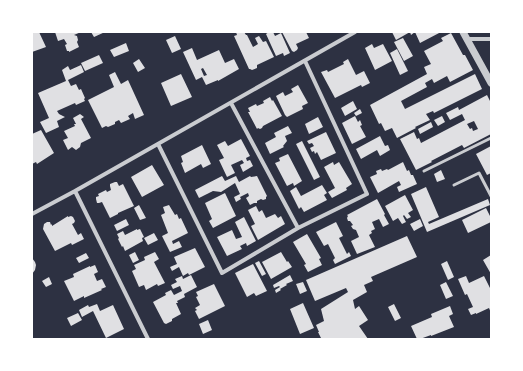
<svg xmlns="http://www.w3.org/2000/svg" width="523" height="371" viewBox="0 0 523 371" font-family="'DejaVu Sans',sans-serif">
<rect width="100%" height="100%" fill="#2d3142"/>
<path fill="#e0e0e3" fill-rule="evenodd" d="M32 32H39L46 47 32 52Z
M55 32H81L74 35 77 36 78 40 77 42 79 47 69 52V51H67L65 45 67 44 64 39 58 41Z
M91 32H105L94 37Z
M236 32H244L246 35H247L253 47 258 44 255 38 259 36 263 42 266 41 274 57 257 65V68L252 70 250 69H249L234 36 237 35Z
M269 32H273L275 36 281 33 290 53 284 56 283 53 276 56 266 34Z
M282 32H306L309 38 296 44 298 48 297 50 294 52 292 51Z
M392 32H441L420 43 415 32 411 35 410 32 396 40Z
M451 33 463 55H465L473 70 450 82 447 76 434 83 432 79 425 83 427 87 401 101 405 109 475 74 482 89 434 113 433 111 426 114 430 120 415 127 416 128 397 138 392 128 385 131 381 123 379 124 370 105 427 74 424 67 431 64 424 51 443 41 441 38Z
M175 36 181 49 172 53 166 40Z
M403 38 413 56 404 61 394 42Z
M126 43 129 51 114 57 110 50Z
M372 44 374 48 383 44 392 61 375 70 365 48Z
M192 48 197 60 219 50 225 63 234 59 239 69 218 81V80L206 85 202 77 196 80 183 52ZM203 68 207 75 204 76 201 69Z
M397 49 408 71 400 75 390 53Z
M99 55 103 63 85 71 81 63Z
M139 59 145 68 138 72 133 63Z
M348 59 356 75 364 71 370 83 362 87 361 85 335 98 321 72 327 70 328 72 344 64 343 62Z
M81 65 84 72 68 80 71 86 76 84 79 90 81 89 85 98 84 99 85 101 76 105 75 103 57 111 59 114 65 117 57 121 59 127 46 133 40 122 49 118 38 93 66 81 62 70 68 66 70 70Z
M115 72 121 84 128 80 144 115 135 119 133 113 128 116 130 119 121 123 119 120 115 122V124L108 127 106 126 102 128 88 100 114 87 109 75Z
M181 74 192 97 171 106 161 83Z
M298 85 308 103 302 106 303 109 287 117 285 115 276 96 283 92 285 96 293 92 291 89Z
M487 95 491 103V134L464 148 462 145 431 161 432 162 416 170 400 139 414 132 417 139 419 138 421 143 465 120 462 114 450 120 446 113 458 107 459 110ZM474 121 478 129 473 131 472 128 470 129 467 124Z
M270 97 272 101 273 100 282 116 263 126 262 128 260 129 258 128 257 129 248 112H250L248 108 256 104 257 106 264 103 263 101Z
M353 101 357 109 345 116 341 108Z
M360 109 362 113 356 116 354 113Z
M80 114 84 117 81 119 91 138 81 143 80 147 76 150 72 147 68 150 63 140 68 138 64 131 75 126 74 124H76L73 118Z
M355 116 358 122 360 120 362 125 360 126 366 137 352 144 342 123Z
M442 116 445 122 438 126 434 120Z
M318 117 323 127 309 134 305 124Z
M431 122 433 127 420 134 418 129Z
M288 126 292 133 285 136 287 141 283 146 284 147 270 154 265 143 276 137 274 133Z
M41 130 54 153 37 164 36 162 32 164V134Z
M326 132 336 153 321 160 317 152 315 154 314 151 312 152 310 148 314 146 312 143 309 144 307 141Z
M380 136 385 146 388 145 390 150 380 156 377 150 361 159 356 149Z
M241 139 250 156 246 158 247 161 250 160 253 166 243 172 240 165 244 163 242 160 231 165 235 173 227 177 219 160 224 158 217 145 225 141 228 146Z
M302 141 320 177 314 180 296 144Z
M202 145 211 164 203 168 201 164 185 173 181 163 183 162 181 156Z
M491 146V173L487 175 476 154Z
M288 154 302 181 294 186 293 183 287 186 275 163 280 161 279 158Z
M333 162 334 165 339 162 352 184 346 188 347 190 332 198 328 192 335 188 324 167Z
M403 162 407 171 409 170 411 175H413L417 184 399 192 397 187 401 185 399 181 378 193 370 177 377 174 376 171 381 169 382 171 387 169 388 170Z
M152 165 164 185 142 197 131 177Z
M441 170 445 179 437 182 434 174Z
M222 176 225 181 236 176 239 182 250 176 251 177 257 176 267 196 266 197V199L263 200 261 199 257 201V203H254L250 205 246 198 249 196 248 193 240 197 241 199 236 202 234 197 240 194 235 183 221 192 213 191 199 198 195 190Z
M115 182H117L119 186 123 184 134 206 118 213V214L110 218 102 202 99 203H97L96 199V197L99 196 98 194 106 190 107 192 111 190 110 186V184Z
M322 185 327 193 324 195 327 200 304 212 301 207 299 209 290 191 296 187 301 196Z
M426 187 439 217 428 222 429 224 488 199 490 205 427 232 411 194Z
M225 193 236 216 213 228 209 221 212 219 205 203Z
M405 195 413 210 408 213 411 217 407 219 404 215 403 216 406 222 402 224 398 218 393 221 385 206Z
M377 199 385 214 384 215 389 224 383 227 379 219 372 222 375 229 371 231 372 233 369 235 375 247 357 254 351 241 359 237 356 230 353 229 351 226 353 225 350 221H348L347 218 348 216 347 215Z
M139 205 146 218 140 220 134 208Z
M169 205 175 215 177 214 179 219 181 218 188 233 172 241 173 244 179 241 182 247 170 252 162 236 168 233 161 215 165 213 163 207Z
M256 206 259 212 262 210 266 218 275 214 278 218 281 216 285 224 258 240 251 226 255 224 248 210Z
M486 208 491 218V222L468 233 462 220Z
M68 216V217L71 216 73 217 75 221 74 223 72 224 78 235 81 233 84 239 72 245 71 243 55 251 43 229 44 224 47 222H50L51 225 52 224V226Z
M244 217 256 241 247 246 246 243 240 246 242 249 227 256 217 237 232 230 236 239 242 237 235 222Z
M126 219 129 225 117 231 114 225Z
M420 219 423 226 414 231 410 224Z
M336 222 343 236 339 238 347 254 349 252 351 256 335 264 333 260 335 258 328 244 324 246 316 232Z
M137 229V230L140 229 144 237 142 238 143 241 125 251 123 246 122 247 118 239 119 238 117 234 123 231 125 235Z
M154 233 158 240 148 245 144 238Z
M307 234 321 258 319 259 322 265 308 272 304 265 306 264 293 242Z
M407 236 417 257 371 277 373 281 364 285 367 292 353 300 355 309 359 306 368 320 359 326 368 339H319L321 338 318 332H319L316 325 324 321 321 309 348 292 346 288 315 301 306 280Z
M195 248 205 267 189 275 188 273 183 276 179 267 172 271 170 267 177 264 174 257Z
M135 252 139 260 133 263 129 255Z
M155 252 159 259 154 262 165 283 158 286 157 284 146 290 144 285 139 287 132 271 136 269 134 265 145 260 144 257Z
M281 252 287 262 288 261 292 267 271 279 262 262Z
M86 253 89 258 79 263 76 258Z
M491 255V274L483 260Z
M32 258 35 262 36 265 35 270 32 274Z
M259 261 266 274 262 276 255 263Z
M447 261 454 277 448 280 441 264Z
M253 264 267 291 256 296 254 293 247 297 235 273Z
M95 265 98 272 94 274 97 281 102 279 106 287 101 289 102 290 84 298V296L74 301 64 281 74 277 73 274 90 266V267Z
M191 275 197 287 184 294 185 297 177 301 178 303H176L181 314 172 319V321L166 324 164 323 153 302 166 295 165 293 171 290 174 295 182 291 180 286 173 289 171 285 177 282 175 279 182 276 183 279Z
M290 275 293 281 286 284 287 285 280 289 281 290 276 293 275 290 280 287 279 286 274 288 273 285Z
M466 276 469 283 484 276 491 290V313L489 308 476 314V313L471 315 468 309 473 307 467 294 465 295 458 279Z
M49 277 52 284 46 287 42 281Z
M303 282 307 291 300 294 296 284Z
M446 282 453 296 446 299 440 285Z
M214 284 225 306 199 319 195 311 197 310 195 308 200 305 196 297 198 296 196 292Z
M303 303 314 328 300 334 290 309Z
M97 304 100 311 113 305 124 329 106 338 93 311 82 317 79 310 88 305 89 307Z
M394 304 401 318 395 321 388 307Z
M450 306 453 314 449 316 454 327 431 336V335L420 339H417L411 326 432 317 431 314Z
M78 313 82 320 71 326 67 318Z
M208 320 212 330 203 334 199 324Z"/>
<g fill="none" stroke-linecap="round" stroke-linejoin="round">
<path stroke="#caccd0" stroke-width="3" d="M424 171 491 138
M454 185 479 173 491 196"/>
<path stroke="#caccd0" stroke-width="4" d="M467 39H491
M231 103 298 228
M158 144 222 273 298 228 367 194 305 61
M75 191 148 339
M32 214 75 191 355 32"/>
<path stroke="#caccd0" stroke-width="7" d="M463 32 491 83"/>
</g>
<rect width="523" height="371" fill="none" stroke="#ffffff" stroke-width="66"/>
</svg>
